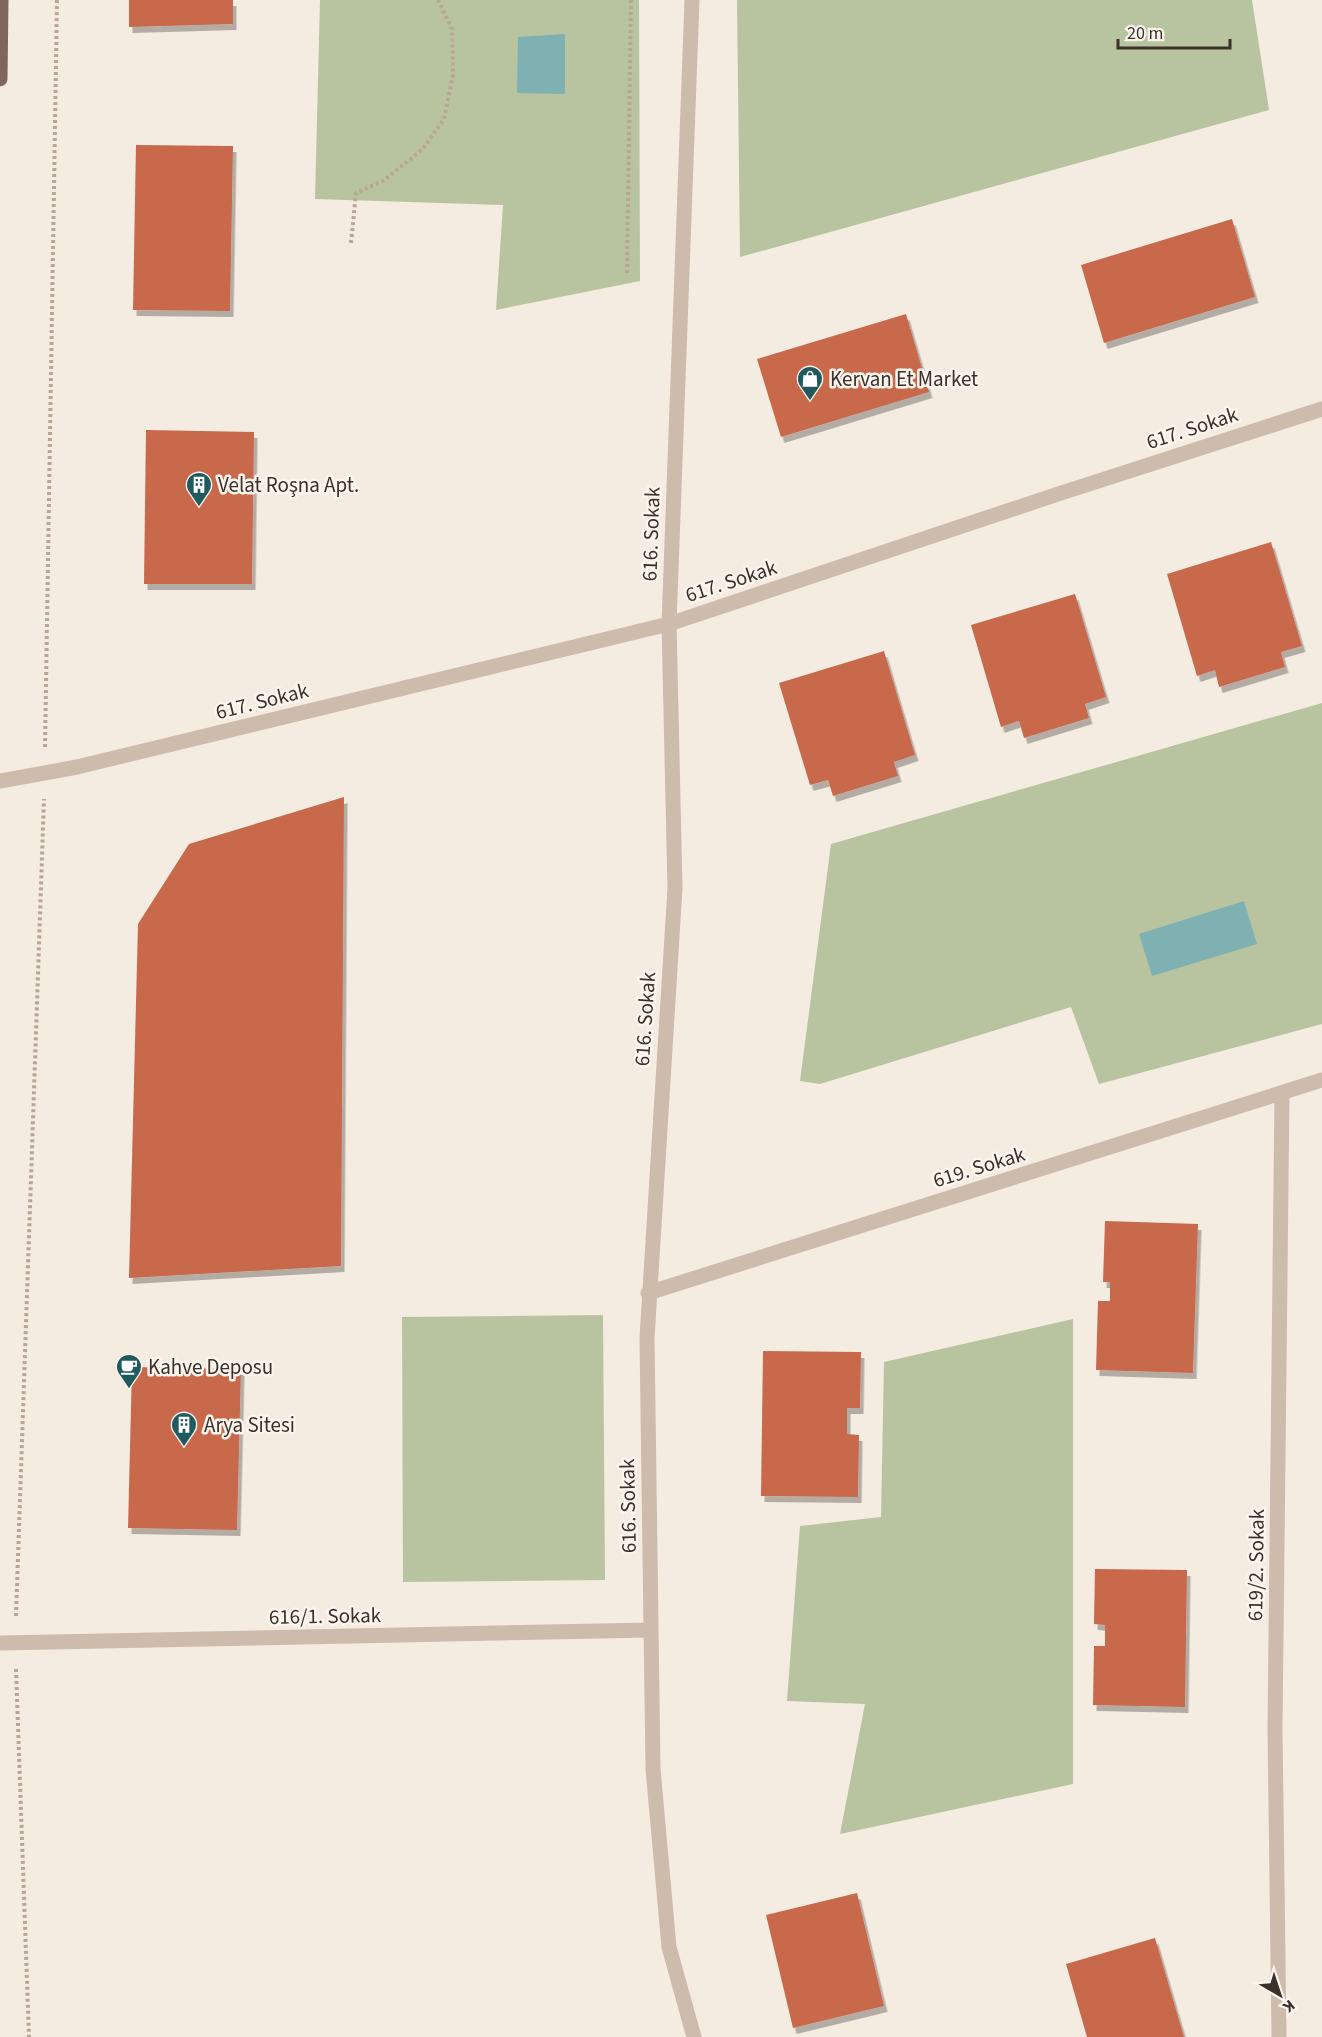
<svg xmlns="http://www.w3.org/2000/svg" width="1322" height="2037" viewBox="0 0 1322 2037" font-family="'Source Sans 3',sans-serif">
<defs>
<filter id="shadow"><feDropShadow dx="3.5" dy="6" stdDeviation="0" flood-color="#0004"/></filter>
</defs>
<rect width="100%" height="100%" fill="#f4ebe1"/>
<path fill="#b8c4a0" d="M320 0H639L640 281 496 310 503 205 315 199Z
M737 0H1252L1269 110 740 257Z
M1322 703V1024L1099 1084 1071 1007 820 1084 800 1081 831 844Z
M603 1315 605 1580 403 1582 402 1317Z
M1073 1319V1784L840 1834 865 1704 787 1701 800 1526 881 1517 884 1362Z"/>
<path fill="#7fb0b2" d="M565 34V94L517 93 518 37Z
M1244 901 1257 944 1152 976 1139 934Z"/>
<path fill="#c8694b" filter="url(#shadow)" d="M129 0H233V24L129 27Z
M136 145 233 146 230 311 133 310Z
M1232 219 1255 297 1104 343 1081 265Z
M906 314 929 392 781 437 757 359Z
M146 430 254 432 252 584H144Z
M1271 542 1302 646 1281 652 1285 667 1219 687 1215 670 1197 676 1167 574Z
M1075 594 1106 697 1085 704 1089 718 1024 738 1019 721 1001 727 971 625Z
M884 651 915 755 894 762 898 776 833 796 828 780 810 785 779 683Z
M344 797 341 1266 129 1278 138 924 189 844Z
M1105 1221 1198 1224 1193 1373 1096 1370 1098 1301H1110V1282H1103Z
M763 1351 861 1352 860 1408H847V1434L859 1435 858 1497 761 1496Z
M132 1367 241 1369 237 1530 128 1528Z
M1095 1569 1187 1570 1185 1707 1093 1705 1094 1646H1105V1625L1094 1624Z
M857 1893 884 2006 793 2028 766 1915Z
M1155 1938 1184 2037H1087L1066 1964Z"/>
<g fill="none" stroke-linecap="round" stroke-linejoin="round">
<path stroke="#b9a596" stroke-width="4" stroke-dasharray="3 3" stroke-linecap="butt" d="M351 243 356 193 383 181 423 149 444 119 453 75 452 29 438 0
M627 273 631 0
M45 747 57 0
M16 1616 44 799
M16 1669 29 2037"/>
<path stroke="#cdbbac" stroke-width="15" d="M692 0 669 624 675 888 647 1338 653 1769 669 1947 694 2037
M0 781 77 767 669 624 1055 495 1322 409
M648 1293 1322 1080
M0 1643 651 1630
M1279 2037 1275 1728 1282 1093"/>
<path stroke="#7d675c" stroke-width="15" d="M0 79 1 0"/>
</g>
<defs>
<symbol id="shop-pin" viewBox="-11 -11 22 30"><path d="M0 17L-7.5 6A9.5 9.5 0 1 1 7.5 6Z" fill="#1f5a5e" stroke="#fbf5ee"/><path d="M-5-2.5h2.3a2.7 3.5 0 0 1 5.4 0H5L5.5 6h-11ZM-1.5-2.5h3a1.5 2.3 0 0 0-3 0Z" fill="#fff"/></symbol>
<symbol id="building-pin" viewBox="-11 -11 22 30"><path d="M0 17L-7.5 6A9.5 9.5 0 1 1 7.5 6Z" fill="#1f5a5e" stroke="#fbf5ee"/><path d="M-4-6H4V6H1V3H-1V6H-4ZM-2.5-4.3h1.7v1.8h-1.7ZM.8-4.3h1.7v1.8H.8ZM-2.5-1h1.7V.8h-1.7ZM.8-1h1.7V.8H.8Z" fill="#fff"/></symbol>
<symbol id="cafe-pin" viewBox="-11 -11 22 30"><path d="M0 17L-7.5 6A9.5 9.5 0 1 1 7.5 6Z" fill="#1f5a5e" stroke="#fbf5ee"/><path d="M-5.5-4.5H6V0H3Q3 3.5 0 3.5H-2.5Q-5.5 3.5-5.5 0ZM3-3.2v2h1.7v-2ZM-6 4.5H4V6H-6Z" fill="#fff"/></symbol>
</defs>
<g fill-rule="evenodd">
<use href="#shop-pin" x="795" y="364" width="30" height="40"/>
<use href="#building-pin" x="184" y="470" width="30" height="40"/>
<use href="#cafe-pin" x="114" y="1352" width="30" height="40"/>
<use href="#building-pin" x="169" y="1410" width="30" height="40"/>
</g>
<g text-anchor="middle" stroke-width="5" stroke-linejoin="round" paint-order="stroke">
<g font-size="21" fill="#3b302b" stroke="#fbf5ee" text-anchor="start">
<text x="830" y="386">Kervan Et Market</text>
<text x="218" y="492">Velat Roşna Apt.</text>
<text x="148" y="1374">Kahve Deposu</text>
<text x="204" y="1432">Arya Sitesi</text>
</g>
<g font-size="21" fill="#3b302b" stroke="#fbf5ee">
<text transform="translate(1192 428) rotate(-18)" y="7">617. Sokak</text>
<text transform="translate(651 534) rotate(-88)" y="7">616. Sokak</text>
<text transform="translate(731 581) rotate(-18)" y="7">617. Sokak</text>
<text transform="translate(262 701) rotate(-14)" y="7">617. Sokak</text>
<text transform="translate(645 1019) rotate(-86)" y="7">616. Sokak</text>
<text transform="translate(979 1167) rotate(-17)" y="7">619. Sokak</text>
<text transform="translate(628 1506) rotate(-91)" y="7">616. Sokak</text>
<text transform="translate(1256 1565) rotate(-89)" y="7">619/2. Sokak</text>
<text transform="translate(325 1616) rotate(-1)" y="7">616/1. Sokak</text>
</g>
</g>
<g transform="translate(1280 1995) rotate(141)" stroke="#fbf5ee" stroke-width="4.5" paint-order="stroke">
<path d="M0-4.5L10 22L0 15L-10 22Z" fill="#3b302b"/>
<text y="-9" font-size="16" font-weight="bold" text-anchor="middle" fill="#3b302b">K</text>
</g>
<path d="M1118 39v9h112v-9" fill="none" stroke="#3b302b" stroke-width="3"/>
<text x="1127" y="39" font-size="18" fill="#3b302b" stroke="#fbf5ee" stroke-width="4.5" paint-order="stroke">20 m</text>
</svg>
